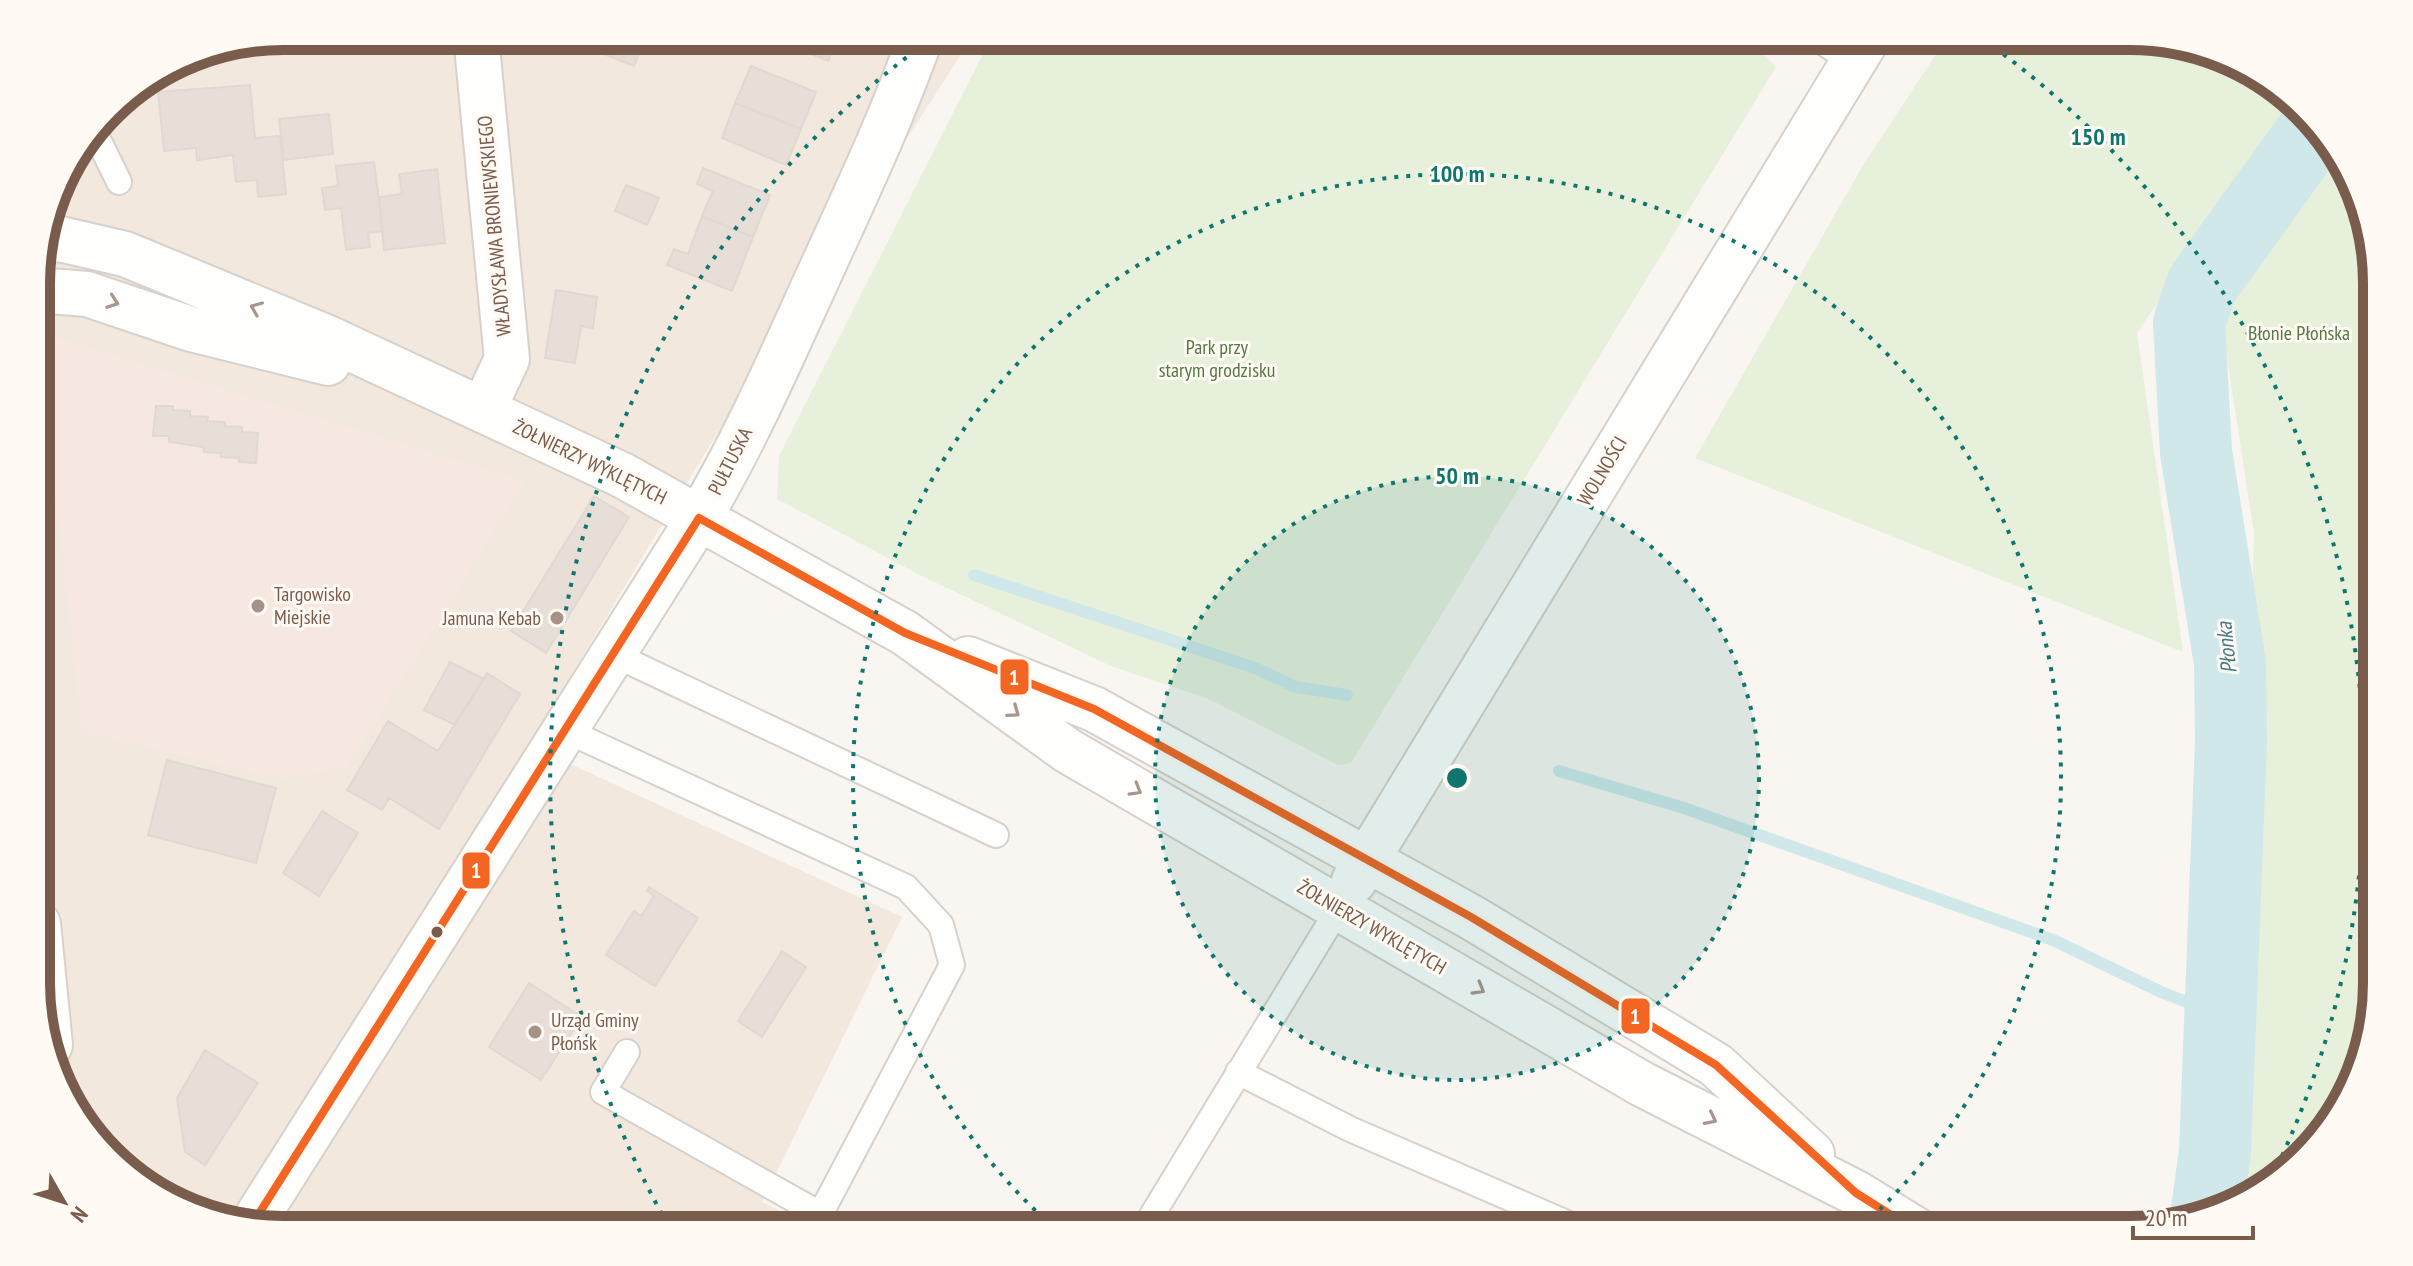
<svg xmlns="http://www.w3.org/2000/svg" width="2413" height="1266" viewBox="0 0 2413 1266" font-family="'PT Sans Narrow',sans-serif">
<rect width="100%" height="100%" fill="#f9f5f0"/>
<path fill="#f2e8de" d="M283 36H973L724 422 529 745 902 917 762 1202 818 1230H283L173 1204 87 1133 38 1016 37 267 62 173 120 98 189 55Z"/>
<path fill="#f6e8e1" d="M37 332 525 481 347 767 283 779 82 732Z"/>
<path fill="#e7f0db" d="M992 36H1744L1776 67 1351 763 1338 765 1209 699 1111 666 920 575 777 499 779 456Z
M1948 36H2130L2240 62 2290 106 2137 333 2183 652 1695 458 1865 162Z
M2339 156 2375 251 2377 983 2351 1093 2267 1189 2233 1200 2254 533 2220 312Z"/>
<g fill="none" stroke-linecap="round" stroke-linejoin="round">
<path stroke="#d0e8ea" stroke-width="12" d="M974 575 1255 668 1296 687 1347 695
M1559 771 1684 808 2053 940 2161 992 2220 1015"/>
<path stroke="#d0e8ea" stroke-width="72" d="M2207 1209 2215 1152 2231 741 2230 663 2196 452 2189 323 2202 285 2315 128"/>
</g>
<path fill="#e6ded7" stroke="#e2d8d2" stroke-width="2" d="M376 36H423V40L401 42 396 50 383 51 377 45Z
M570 36H646L634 66 568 40Z
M768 36H838L828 61Z
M751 66 816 92 801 129 735 103Z
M250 85 255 138 280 136 286 194 258 197 257 180 236 182 233 155 197 160 196 148 164 151 158 92Z
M735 103 801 129 786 165 722 138Z
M329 114 333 154 284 160 279 119Z
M374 162 383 231 368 233 370 247 346 250 341 208 325 210 322 188 338 186 336 166Z
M703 168 770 195 753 237 702 216 713 191 697 184Z
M437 169 445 243 384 250 379 197 402 194 399 174Z
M626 185 659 198 647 225 615 211Z
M702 216 753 237 732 291 667 265 674 249 688 254Z
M556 290 597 297 593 328 581 326 575 363 545 358Z
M156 406H173V410L190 411V416L208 417 207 421 225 422V426L242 427V432L258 433 256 463 239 462V458L221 457V453L204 452 203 447 169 442V436H153Z
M594 496 629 517 546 653 511 631Z
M450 662 484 679 455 725 424 710Z
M487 673 520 694 439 829 389 798 382 810 347 790 388 721 438 751Z
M167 760 276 788 256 863 148 835Z
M322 811 358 833 319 896 283 873Z
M649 887 698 918 655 986 606 955 634 911 641 916 654 896 647 891Z
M782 951 806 967 762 1037 738 1021Z
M529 983 582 1017 541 1080 489 1047Z
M205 1050 258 1083 205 1165 185 1152 177 1098Z
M631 1217 652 1230H622Z"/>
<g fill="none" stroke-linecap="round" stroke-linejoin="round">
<defs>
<path id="service" d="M1813 36 1853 62
M94 131 119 182
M615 655 996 835
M567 731 906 887 941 925 952 965 812 1230
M627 1052 603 1092 820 1214
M1238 1072 1350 1129 1583 1230
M1143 1230 1339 908"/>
<path id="minor" d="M476 36 507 359 483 410
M699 518C745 441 781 358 818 277 854 198 892 118 921 36"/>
<path id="tertiary" d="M43 241 60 239 125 254 328 338 622 475 905 633 1068 751 1642 1084 1856 1193 1916 1230
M37 290 87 294 191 329 328 363
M968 659 1094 709 1471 917 1716 1065 1812 1154
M1354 881 1869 36
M253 1223 699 518"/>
<path id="secondary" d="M38 924 50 1045"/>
</defs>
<use href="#service" stroke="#d7d1cb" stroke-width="28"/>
<use href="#minor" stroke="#d7d1cb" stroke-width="48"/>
<use href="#tertiary" stroke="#d7d1cb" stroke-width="48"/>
<use href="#secondary" stroke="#d9d2cb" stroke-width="48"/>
<use href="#service" stroke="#fefefd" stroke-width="24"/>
<use href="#minor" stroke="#fefefd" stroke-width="44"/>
<use href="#tertiary" stroke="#fefefd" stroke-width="44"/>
<use href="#secondary" stroke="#fefefd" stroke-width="44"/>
<defs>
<path id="bus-1" d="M699 518 905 633 1094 709 1471 917 1716 1065 1856 1193 1915 1230
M38 924 50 1044
M253 1223 699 518"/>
</defs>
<use href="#bus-1" stroke="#fffaf3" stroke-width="14"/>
<use href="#bus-1" stroke="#f26522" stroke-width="8"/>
</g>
<defs><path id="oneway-chevron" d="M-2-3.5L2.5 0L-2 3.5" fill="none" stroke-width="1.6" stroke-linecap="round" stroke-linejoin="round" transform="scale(2)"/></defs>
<g stroke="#a8958b">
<use href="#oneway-chevron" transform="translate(113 302) rotate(19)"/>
<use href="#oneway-chevron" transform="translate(256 308) rotate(-158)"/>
<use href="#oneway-chevron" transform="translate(1014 712) rotate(36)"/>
<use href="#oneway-chevron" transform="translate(1136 790) rotate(30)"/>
<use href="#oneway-chevron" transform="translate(1479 989) rotate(30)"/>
<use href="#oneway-chevron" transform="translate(1711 1119) rotate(27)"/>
</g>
<circle cx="1457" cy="778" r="302" fill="#0f766e" fill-opacity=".12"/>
<g fill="none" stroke="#0f766e" stroke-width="4" stroke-dasharray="4 8">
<circle cx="1457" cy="778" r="302"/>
<path d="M1053 1227A604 604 0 1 1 1861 1227"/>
<path d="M668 1225A907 907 0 0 1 930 40M1984 40A907 907 0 0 1 2269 1183"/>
</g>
<g fill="#a69286" stroke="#fffaf3" stroke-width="3">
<circle cx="258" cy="606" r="8"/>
<circle cx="557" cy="618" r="8"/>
<circle cx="535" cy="1032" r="8"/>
</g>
<circle fill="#7a5c4d" stroke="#fffaf3" stroke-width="3" cx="437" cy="932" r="7"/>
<g text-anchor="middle" stroke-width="6" stroke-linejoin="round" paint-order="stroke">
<g font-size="20" fill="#7a5c4d" stroke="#fffaf3">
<text transform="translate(494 226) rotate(-95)" y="7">WŁADYSŁAWA BRONIEWSKIEGO</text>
<text transform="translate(730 461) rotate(-63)" y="7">PUŁTUSKA</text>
<text transform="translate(590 462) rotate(26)" y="7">ŻOŁNIERZY WYKLĘTYCH</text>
<text transform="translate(1602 471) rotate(-59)" y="7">WOLNOŚCI</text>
<text transform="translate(1372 927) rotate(30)" y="7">ŻOŁNIERZY WYKLĘTYCH</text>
</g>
<g font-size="20" fill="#537a41" stroke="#fffaf3">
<text x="2299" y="340">Błonie Płońska</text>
<text x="1217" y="354">Park przy<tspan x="1217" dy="23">starym grodzisku</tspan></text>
</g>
<g font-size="20" fill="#7a5c4d" stroke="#fffaf3" text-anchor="start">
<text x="274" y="601">Targowisko<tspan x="274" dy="23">Miejskie</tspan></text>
<text x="541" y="625" text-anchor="end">Jamuna Kebab</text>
<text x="551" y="1027">Urząd Gminy<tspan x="551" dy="23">Płońsk</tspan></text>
</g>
<g font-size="22" font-style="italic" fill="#437c86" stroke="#fffaf3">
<text transform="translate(2226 648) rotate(-96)" y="8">Płonka</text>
</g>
</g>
<path d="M0 0H2413V1266H0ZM283 50H2130A233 233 0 0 1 2363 283V983A233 233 0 0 1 2130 1216H283A233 233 0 0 1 50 983V283A233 233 0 0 1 283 50Z" fill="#fffaf3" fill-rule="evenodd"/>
<path fill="none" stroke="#7a5c4d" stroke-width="10" d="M283 50H2130A233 233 0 0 1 2363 283V983A233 233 0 0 1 2130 1216H283A233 233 0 0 1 50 983V283A233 233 0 0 1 283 50Z"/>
<circle cx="1457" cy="778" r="12" fill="#0f766e" stroke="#fffaf3" stroke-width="4"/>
<g font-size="24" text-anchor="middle" font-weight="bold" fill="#0f766e" stroke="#fffaf3" stroke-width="6" stroke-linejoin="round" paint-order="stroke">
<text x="2098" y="145">150 m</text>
<text x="1457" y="182">100 m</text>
<text x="1457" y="484">50 m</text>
</g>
<g stroke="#fffaf3" stroke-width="3">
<rect x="999" y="658" width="31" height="38" rx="8" fill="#f26522"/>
<rect x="461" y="851" width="30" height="39" rx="8" fill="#f26522"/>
<rect x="1620" y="997" width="31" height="38" rx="8" fill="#f26522"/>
</g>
<g font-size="22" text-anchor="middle" font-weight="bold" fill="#fff">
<text x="1014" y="685">1</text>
<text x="476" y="878">1</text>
<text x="1635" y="1024">1</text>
</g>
<g transform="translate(64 1202) rotate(129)" stroke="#fffaf3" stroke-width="6" paint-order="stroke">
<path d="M0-6L14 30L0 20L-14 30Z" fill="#7a5c4d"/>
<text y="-12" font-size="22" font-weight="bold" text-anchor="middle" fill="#7a5c4d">N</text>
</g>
<path d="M2133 1226v12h120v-12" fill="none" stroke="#7a5c4d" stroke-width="4"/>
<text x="2145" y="1226" font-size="24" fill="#7a5c4d" stroke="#fffaf3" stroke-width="6" paint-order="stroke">20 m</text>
</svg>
